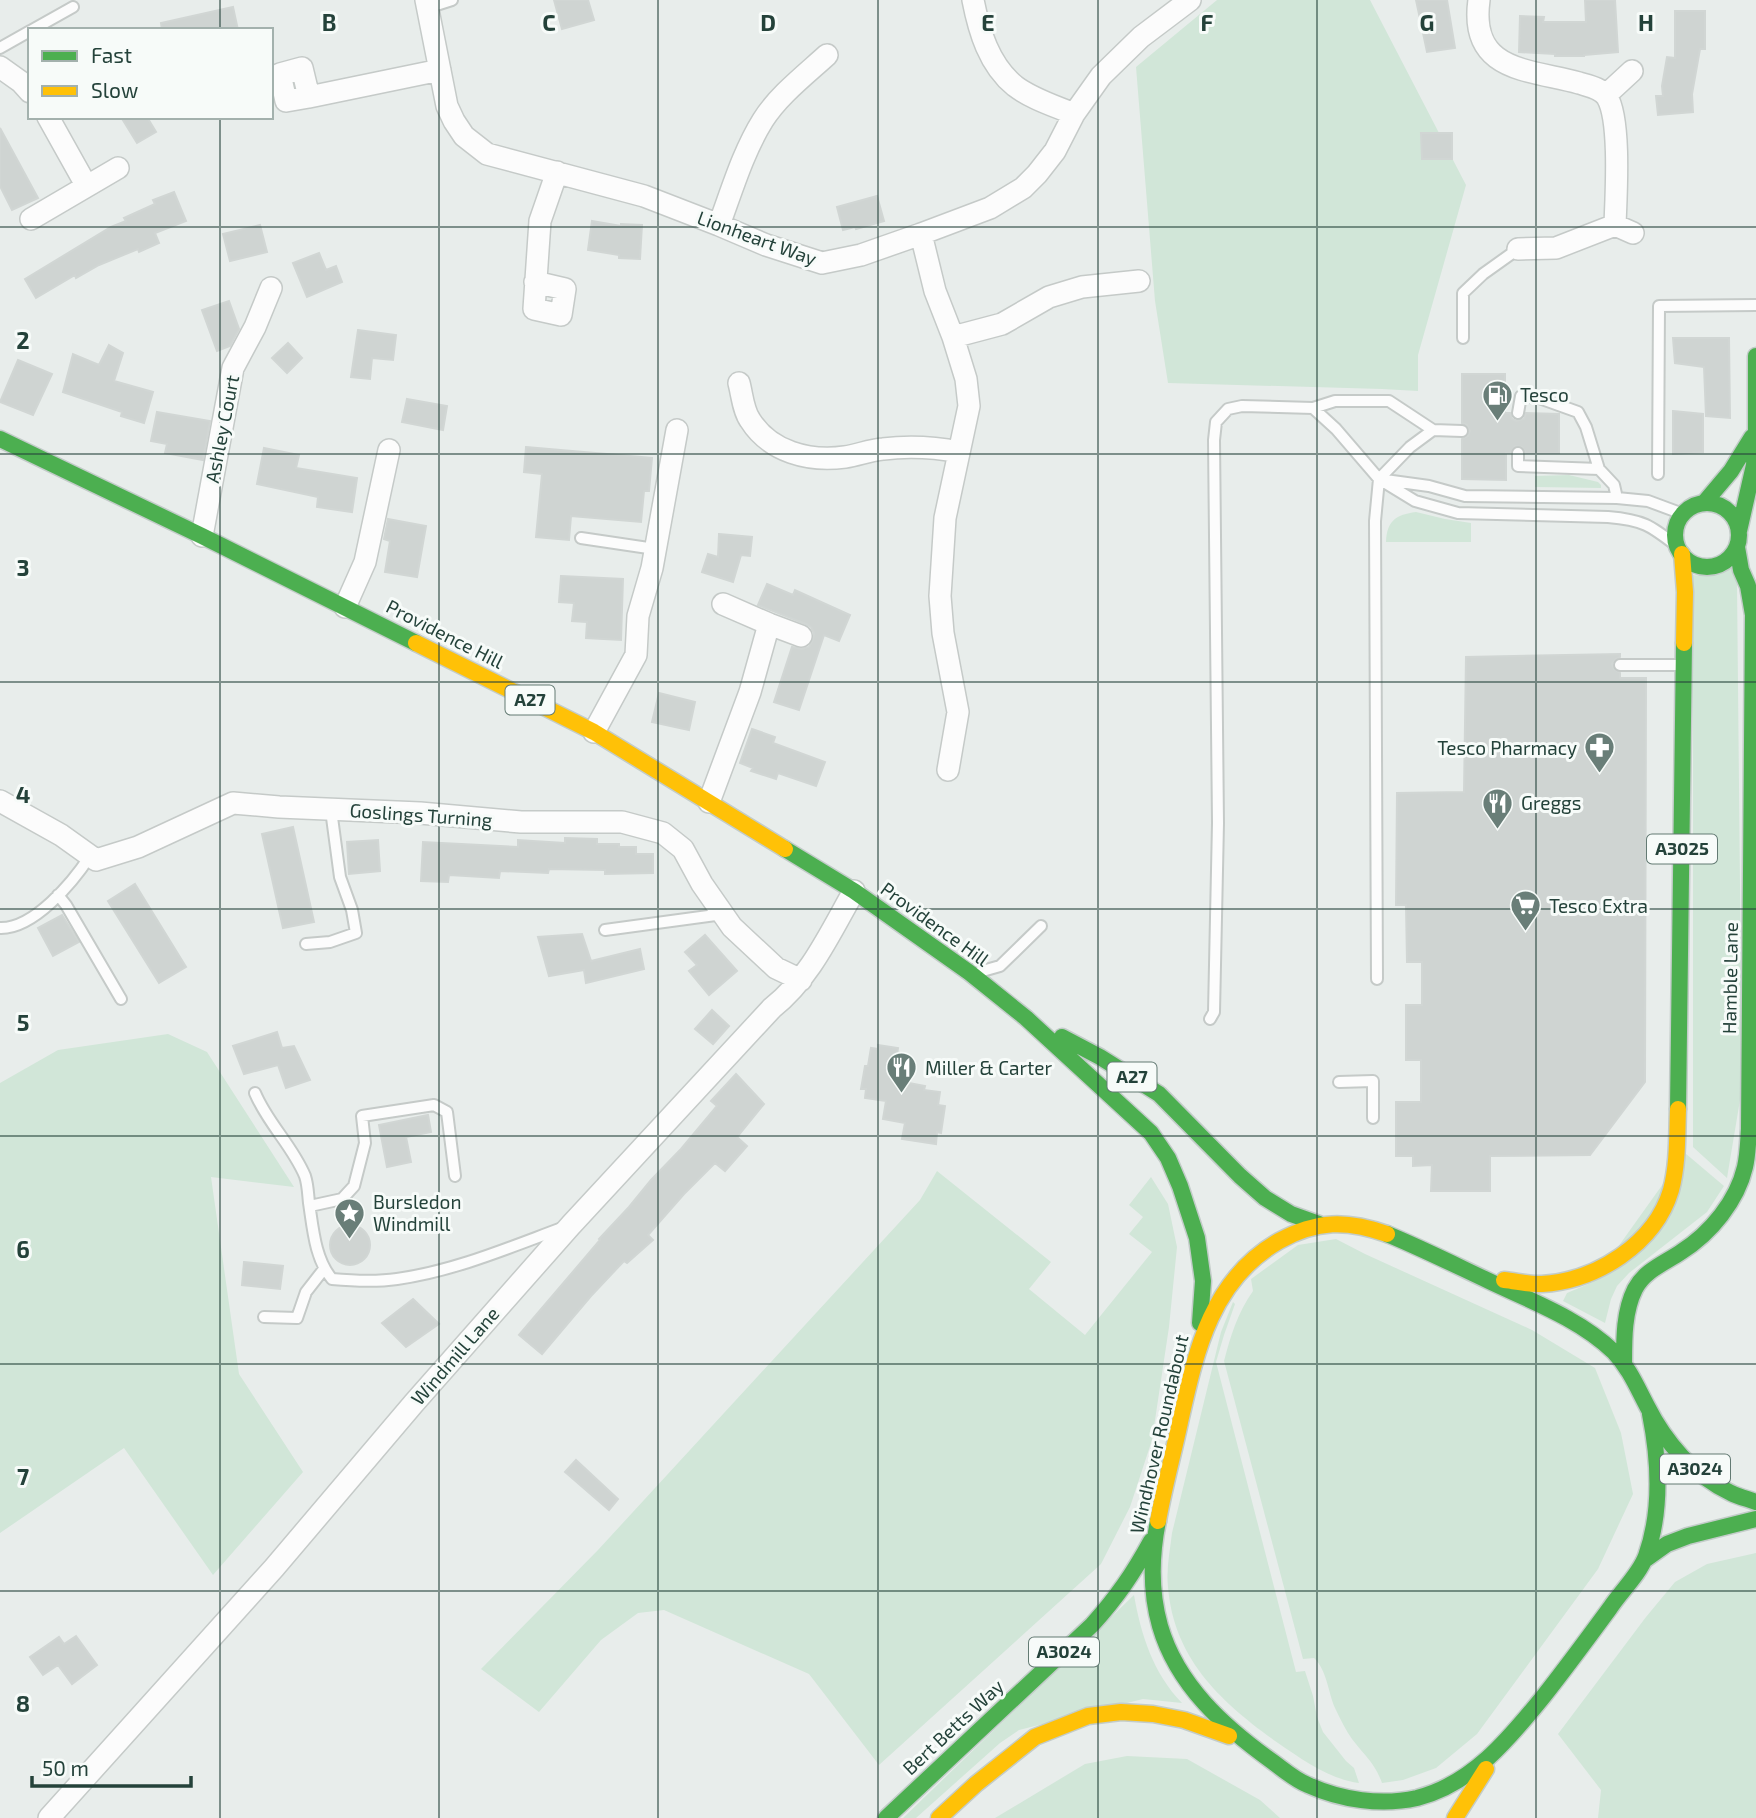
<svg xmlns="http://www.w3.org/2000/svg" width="1756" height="1818" viewBox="0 0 1756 1818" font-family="'Exo 2',sans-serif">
<rect width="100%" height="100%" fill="#e8edeb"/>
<path fill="#d1e6d8" d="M1217 0H1370L1466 185 1418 355V391L1382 389 1168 383 1155 301 1136 67Z
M1569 475 1598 482 1601 485V488L1535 487V476Z
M1416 512 1445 519 1471 523V542H1386C1387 520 1396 515 1416 512Z
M1732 567 1737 584 1742 1088 1727 1178 1693 1147V575C1707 577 1718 573 1732 567Z
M168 1034 207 1052 294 1187 211 1177 239 1374 303 1472 213 1575 124 1448 0 1533V1083L58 1050Z
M1685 1153 1724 1186 1707 1212 1629 1273 1617 1286 1611 1299 1605 1323 1563 1301 1567 1293 1593 1282Z
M937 1171 1051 1262 1029 1289 1085 1335 1152 1252 1129 1234 1143 1217 1129 1205 1151 1177 1168 1204 1177 1247 1169 1327 1152 1440 1130 1507 1101 1564 879 1765 809 1674 664 1610 638 1613 601 1640 539 1712 481 1669 598 1550 920 1200Z
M1336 1239 1365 1254 1532 1330 1595 1368 1621 1433 1633 1494 1598 1569 1477 1734 1436 1768 1403 1780 1382 1783C1374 1760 1360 1752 1348 1733 1343 1725 1339 1716 1335 1708 1328 1692 1327 1670 1314 1658L1303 1659 1224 1361C1231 1335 1237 1314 1253 1291L1251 1279 1298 1245Z
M1233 1302 1235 1304 1224 1335 1216 1362 1296 1672 1305 1671 1313 1696 1317 1717 1323 1732 1346 1761 1354 1768 1359 1783C1329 1779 1303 1760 1278 1743 1222 1703 1174 1660 1168 1587 1166 1569 1170 1551 1172 1533L1221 1332Z
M1756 1553V1818H1598L1601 1790 1558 1734 1646 1617 1675 1582 1707 1564Z
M1134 1595C1141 1635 1153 1673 1182 1703L1143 1699 1019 1730 1000 1743 916 1818H903Z
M1127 1756 1187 1759 1260 1800 1280 1818H995L1085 1764Z"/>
<path fill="#cfd4d2" stroke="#d1d6d4" stroke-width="2" d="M554 0H588L594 20 562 29Z
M1416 0H1447L1455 48 1427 52Z
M1585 0H1615L1618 52 1584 55V56H1555V54L1519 52 1520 16 1544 17 1543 22H1586Z
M233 7 238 30H162L161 23Z
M1675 11H1705V49H1700L1692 94 1693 112 1658 115 1656 96H1663L1662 86 1667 57 1675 58Z
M121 117H147L156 132 137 143Z
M0 128 38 198 12 210 0 186Z
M1421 133H1452V159H1422Z
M174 192 186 221 155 233 159 243 139 252 138 249 99 265 76 278 75 275 36 298 25 279 111 227 126 221 124 218 155 204 153 200Z
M877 196 884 221 856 229 855 227 843 230 837 207Z
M592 221 621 226V224L642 225 640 259 619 258V255L588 250Z
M260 225 267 252 230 261 223 234Z
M319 253 326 270 336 266 342 282 307 297 293 263Z
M229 301 239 329 230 346 217 351 202 310Z
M358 330 396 335 393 360 372 358 370 379 351 377Z
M1673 338H1729L1730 418 1706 416 1704 367 1675 363Z
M288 343 302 358 287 373 272 358Z
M109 345 123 353 114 381 153 392 144 423 121 416 122 412 63 392 73 354 99 365Z
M18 360 52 374 33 415 0 402Z
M1462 374H1505V413H1510L1512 419 1516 421 1524 419 1526 413 1559 414V453H1526L1522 447 1515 446 1510 453H1506V480L1462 479V439L1468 436 1470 431 1467 425 1462 423Z
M407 399 447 406 443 430 402 422Z
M1673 411 1703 414V452L1673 454Z
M157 412 210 421 203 460 165 453 167 444 151 441Z
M526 447 652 458 649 491H644L641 522 571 516 569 540 536 537 542 474 524 472Z
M264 448 299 455 296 468 357 478 352 512 317 507 318 497 257 484Z
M388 519 426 526 417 577 385 572 390 541 384 539Z
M719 534 752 537 750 556 741 555 733 582 702 572 708 554 718 557Z
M561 576 623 579 621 640 586 638 587 622 572 621 574 603 559 602Z
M767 584 793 595 795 590 850 615 839 641 824 635 799 710 774 702 792 647 802 649 809 647 813 640 814 633 811 627 806 624 758 605Z
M1620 654V657L1616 659 1612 664 1614 669 1620 673V678H1646L1645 1082 1590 1155 1490 1156V1191H1431L1432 1165 1413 1166V1156H1396V1102H1421V1060H1406V1005H1422V962H1407L1406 905H1396L1397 793 1464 792 1466 657Z
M659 693 695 702 689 730 652 722Z
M752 729 775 737 773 743 825 762 816 786 778 773 776 779 751 771 753 768 740 763Z
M293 827 314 922 283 928 262 834Z
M565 838 597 839V844H619V847H636V854H653V873L605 874V870L549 869 548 873 500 871 499 878 449 875 448 882 421 881 423 842 518 847V840L565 843Z
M378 840 380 871 349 874 347 842Z
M135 884 186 967 159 983 108 901Z
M62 915 79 942 53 956 38 928Z
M582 934 591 961 640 949 644 969 586 983 584 970 549 976 538 937Z
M705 935 737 971 709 995 689 971 697 965 685 952Z
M712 1010 729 1026 713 1044 695 1029Z
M277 1032 282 1048 294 1046 310 1080 286 1088 278 1065 244 1074 233 1046Z
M878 1045 898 1048 895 1069 911 1072 909 1083 925 1086 924 1090 940 1092 938 1105 945 1106 941 1133 937 1132 936 1144 902 1139 905 1123 883 1119 886 1101 865 1098 866 1089H861L865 1066H868L871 1048 878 1049Z
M736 1074 764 1104 737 1137 747 1146 725 1171 715 1163 684 1194 648 1235 653 1240 627 1263 624 1261 591 1296 542 1354 519 1335 600 1240 599 1239 629 1207 651 1180 681 1149 717 1106 711 1101Z
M428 1115 431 1132 406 1137 411 1162 387 1167 379 1125Z
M330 1245a20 20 0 1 1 40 0a20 20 0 1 1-40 0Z
M244 1262 283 1266 280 1289 242 1285Z
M413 1299 439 1324 406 1347 382 1323Z
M576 1460 618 1499 609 1510 565 1472Z
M76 1636 97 1665 72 1684 58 1665 43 1675 30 1657 59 1637 64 1644Z"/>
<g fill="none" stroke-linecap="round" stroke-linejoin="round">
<defs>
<path id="lane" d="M427 8 452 0
M32 30 73 7
M0 48 30 31
M1463 338V293L1483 274 1518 249
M1313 408 1335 401H1389L1433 430 1462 431
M1518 413 1521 396 1539 398 1578 412 1586 427 1599 469 1614 485 1617 498
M1518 453V466L1599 469
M1658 474 1659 306 1756 305
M1385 480 1429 486 1465 496 1617 498 1648 501 1683 514
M581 538 655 549
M1620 665H1682
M58 895 66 905 121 999
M0 928C34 929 73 882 90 856
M605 930 723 914
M306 944 330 942 356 933 352 910 340 877 331 810
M979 972 1000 966 1041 926
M1377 979 1375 521 1379 479 1410 447 1433 430
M1210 1019 1214 1012 1218 823 1214 440 1216 422 1228 409 1242 406 1313 408 1336 429 1379 479 1415 501 1458 513 1608 517C1643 520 1650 525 1677 546
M1339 1082 1373 1081V1118
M255 1093C268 1124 292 1145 305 1176 308 1185 308 1194 309 1203 313 1229 315 1259 332 1279 354 1281 376 1282 397 1279 454 1271 508 1248 562 1228
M310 1206 342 1199 354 1186 365 1143 362 1116 434 1105 447 1112 455 1176
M264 1317 297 1318 306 1292 324 1269"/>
<path id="street" d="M426 0 447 106 454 121 464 136 487 154 644 196 719 225 766 245 822 263 861 255 921 234 990 208 1023 188 1037 174 1055 151 1074 114 1101 76 1141 37 1190 0
M973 0C979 31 989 65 1015 86 1032 99 1055 106 1074 114
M1479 0C1469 72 1528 69 1579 83 1589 86 1601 88 1607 97 1621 120 1616 196 1615 225
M0 67 21 82 30 92
M1606 95 1632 71
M309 97 286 101 280 74 302 68 309 97 440 70
M48 117 86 185
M31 219 118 168
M719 225C732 190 743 152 763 120 778 96 805 75 827 55
M921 234 935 291 953 337 966 379 969 406 945 518 940 596 943 633 958 712 948 770
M1518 249 1556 248 1615 225 1633 233
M535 282 565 289 561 315 534 309 540 221 557 172
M953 337 1002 324 1049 297 1082 287 1139 281
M739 383C742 394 743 410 750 420 770 452 809 462 845 457 858 455 870 450 883 449 908 446 933 447 959 452
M202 536 233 368 255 327 271 288
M345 607 365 562 389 450
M769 624 801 636
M594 732 636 655 638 616 652 568 677 430
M0 801 61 835 96 860 138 847 233 803 279 807 420 813 521 822H622L663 833 683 849 702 884 732 927 776 968 801 980
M709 802 750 692 769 624 723 604
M49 1818 274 1568 414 1403 571 1225 772 1008C810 978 830 933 854 891"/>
<path id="fast" d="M0 439 202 536 416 643
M1704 503 1731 471 1752 437
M1675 535a32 32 0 1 1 64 0a32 32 0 1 1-64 0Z
M1739 531 1754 465 1756 430V356
M785 849 854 891 970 973 1026 1018 1151 1133 1168 1158 1180 1186 1197 1238 1203 1281 1200 1323
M1062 1037 1100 1057 1159 1094 1240 1176 1265 1198 1291 1214 1319 1224
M1678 1109 1684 643
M1387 1234C1421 1248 1455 1265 1489 1281 1531 1301 1580 1319 1614 1352 1629 1368 1637 1387 1647 1406 1665 1442 1694 1476 1731 1493 1739 1497 1748 1499 1756 1502
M1624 1363C1624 1338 1624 1311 1635 1289 1645 1270 1665 1263 1681 1252 1711 1233 1737 1201 1745 1167 1748 1154 1748 1142 1749 1129L1753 615 1748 586 1741 570 1737 547
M1158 1521C1151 1556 1150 1591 1160 1626 1177 1685 1224 1727 1273 1762 1284 1770 1295 1780 1308 1785 1341 1800 1381 1806 1417 1798 1472 1784 1509 1739 1543 1697 1566 1668 1588 1638 1610 1608 1621 1591 1639 1575 1646 1556 1662 1511 1659 1459 1650 1414
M1646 1559 1667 1544 1688 1536 1756 1519
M886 1818 1092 1625C1117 1597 1133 1574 1151 1541"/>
<path id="slow" d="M1682 554 1685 592 1684 643
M416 643 594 732 785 849
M1504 1280C1516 1281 1529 1285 1542 1284 1596 1281 1655 1244 1671 1190 1678 1164 1677 1136 1678 1109
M1158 1521C1164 1487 1173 1455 1180 1422 1196 1351 1211 1280 1279 1241 1317 1220 1347 1220 1387 1234
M939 1818 976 1784 1035 1737 1088 1716 1121 1712 1153 1714 1184 1720 1229 1736
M1455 1818 1486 1769"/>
</defs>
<use href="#lane" stroke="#c5cac8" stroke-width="14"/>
<use href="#street" stroke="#c5cac8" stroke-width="24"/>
<use href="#fast" stroke="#c3ccc9" stroke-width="19"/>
<use href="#slow" stroke="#c3ccc9" stroke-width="19"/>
<use href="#lane" stroke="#fcfcfc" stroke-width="10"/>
<use href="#street" stroke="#fcfcfc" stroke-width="21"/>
<use href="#fast" stroke="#4caf50" stroke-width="16"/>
<use href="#slow" stroke="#ffc107" stroke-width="16"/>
</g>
<path fill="none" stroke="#24423a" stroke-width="2" stroke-opacity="0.55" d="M220 0V30M439 0V1818M658 0V1818M878 0V1818M1098 0V1818M1317 0V1818M1536 0V1818M220 117V1818M0 227H1756M0 454H1756M0 682H1756M0 909H1756M0 1136H1756M0 1364H1756M0 1591H1756"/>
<defs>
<symbol id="fuel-pin" viewBox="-11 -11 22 30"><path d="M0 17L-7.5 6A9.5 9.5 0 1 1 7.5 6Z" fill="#697e78" stroke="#f7fbf9"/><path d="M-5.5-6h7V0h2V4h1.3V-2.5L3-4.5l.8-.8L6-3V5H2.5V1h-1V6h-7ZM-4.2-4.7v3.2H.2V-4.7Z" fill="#fff"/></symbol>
<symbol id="pharmacy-pin" viewBox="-11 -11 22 30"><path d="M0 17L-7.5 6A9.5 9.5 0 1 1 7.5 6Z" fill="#697e78" stroke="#f7fbf9"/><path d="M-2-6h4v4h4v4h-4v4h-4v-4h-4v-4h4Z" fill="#fff"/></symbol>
<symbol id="restaurant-pin" viewBox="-11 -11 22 30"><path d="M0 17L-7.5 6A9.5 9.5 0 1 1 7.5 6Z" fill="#697e78" stroke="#f7fbf9"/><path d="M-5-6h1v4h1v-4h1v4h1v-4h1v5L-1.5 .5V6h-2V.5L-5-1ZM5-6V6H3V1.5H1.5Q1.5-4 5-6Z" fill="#fff"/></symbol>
<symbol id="supermarket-pin" viewBox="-11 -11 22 30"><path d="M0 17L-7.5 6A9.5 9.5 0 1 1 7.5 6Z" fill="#697e78" stroke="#f7fbf9"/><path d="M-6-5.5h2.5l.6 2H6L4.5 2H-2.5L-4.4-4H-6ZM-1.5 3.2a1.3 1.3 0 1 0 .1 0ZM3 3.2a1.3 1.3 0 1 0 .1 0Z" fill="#fff"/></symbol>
<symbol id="sight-pin" viewBox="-11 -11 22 30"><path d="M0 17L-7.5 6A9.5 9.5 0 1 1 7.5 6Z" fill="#697e78" stroke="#f7fbf9"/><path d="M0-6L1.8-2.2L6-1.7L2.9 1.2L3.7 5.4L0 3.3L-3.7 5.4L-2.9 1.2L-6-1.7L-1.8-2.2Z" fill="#fff"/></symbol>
</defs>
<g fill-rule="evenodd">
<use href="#fuel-pin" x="1480" y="378" width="35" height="47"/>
<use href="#pharmacy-pin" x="1582" y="730" width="35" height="47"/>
<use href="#restaurant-pin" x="1480" y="786" width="35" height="47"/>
<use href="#supermarket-pin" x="1508" y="888" width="35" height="47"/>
<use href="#restaurant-pin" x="884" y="1050" width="35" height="47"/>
<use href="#sight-pin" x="332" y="1196" width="35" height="47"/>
</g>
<g text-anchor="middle" stroke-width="6" stroke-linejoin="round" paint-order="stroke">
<g fill="#f7fbf9" stroke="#637a73" stroke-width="2">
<rect x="505.5" y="685.5" width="49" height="29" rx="5"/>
<rect x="1647" y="834.5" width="70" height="29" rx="5"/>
<rect x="1107.5" y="1062.5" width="49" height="29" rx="5"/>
<rect x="1660" y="1454.5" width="70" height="29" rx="5"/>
<rect x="1029" y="1637.5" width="70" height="29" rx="5"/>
</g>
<g font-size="18" font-weight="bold" fill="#24423a">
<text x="530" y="706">A27</text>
<text x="1682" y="855">A3025</text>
<text x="1132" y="1083">A27</text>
<text x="1695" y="1475">A3024</text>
<text x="1064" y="1658">A3024</text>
</g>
<g font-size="19" fill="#24423a" stroke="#f7fbf9">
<text transform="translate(757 238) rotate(20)" y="7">Lionheart Way</text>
<text transform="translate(222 429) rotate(-79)" y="7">Ashley Court</text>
<text transform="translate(445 634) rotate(27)" y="7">Providence Hill</text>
<text transform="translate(421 815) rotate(4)" y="7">Goslings Turning</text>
<text transform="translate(935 924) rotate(36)" y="7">Providence Hill</text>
<text transform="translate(1730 978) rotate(-89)" y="7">Hamble Lane</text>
<text transform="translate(455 1356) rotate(-49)" y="7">Windmill Lane</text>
<text transform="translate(1159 1434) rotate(-77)" y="7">Windhover Roundabout</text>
<text transform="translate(953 1727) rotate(-43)" y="7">Bert Betts Way</text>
</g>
<g font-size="19" fill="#24423a" stroke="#f7fbf9" text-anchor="start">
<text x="1520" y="402">Tesco</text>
<text x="1577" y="755" text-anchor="end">Tesco Pharmacy</text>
<text x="1521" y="810">Greggs</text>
<text x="1549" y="913">Tesco Extra</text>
<text x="925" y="1075">Miller &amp; Carter</text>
<text x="373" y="1209">Bursledon<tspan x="373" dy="22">Windmill</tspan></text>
</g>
</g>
<g font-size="23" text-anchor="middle" font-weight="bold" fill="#24423a" stroke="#f7fbf9" stroke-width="6" stroke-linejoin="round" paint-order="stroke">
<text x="329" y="31">B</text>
<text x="549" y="31">C</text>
<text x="768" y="31">D</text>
<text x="988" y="31">E</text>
<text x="1207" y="31">F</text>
<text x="1427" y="31">G</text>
<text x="1646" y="31">H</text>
<text x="23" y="349">2</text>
<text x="23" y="576">3</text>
<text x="23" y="803">4</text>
<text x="23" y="1031">5</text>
<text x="23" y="1258">6</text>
<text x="23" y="1485">7</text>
<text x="23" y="1712">8</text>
</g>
<rect x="28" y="28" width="245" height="91" fill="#f7fbf9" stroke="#a3b1ad" stroke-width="2"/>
<rect x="42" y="51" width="35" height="10" fill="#4caf50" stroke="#a3b1ad" stroke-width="2"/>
<text x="91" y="63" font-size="21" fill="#24423a">Fast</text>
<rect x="42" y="86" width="35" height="10" fill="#ffc107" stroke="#a3b1ad" stroke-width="2"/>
<text x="91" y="98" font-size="21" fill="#24423a">Slow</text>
<path d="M32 1776v10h159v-10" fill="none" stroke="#24423a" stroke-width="3.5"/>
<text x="42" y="1776" font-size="21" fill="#24423a" stroke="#f7fbf9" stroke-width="5" paint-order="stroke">50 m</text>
</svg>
